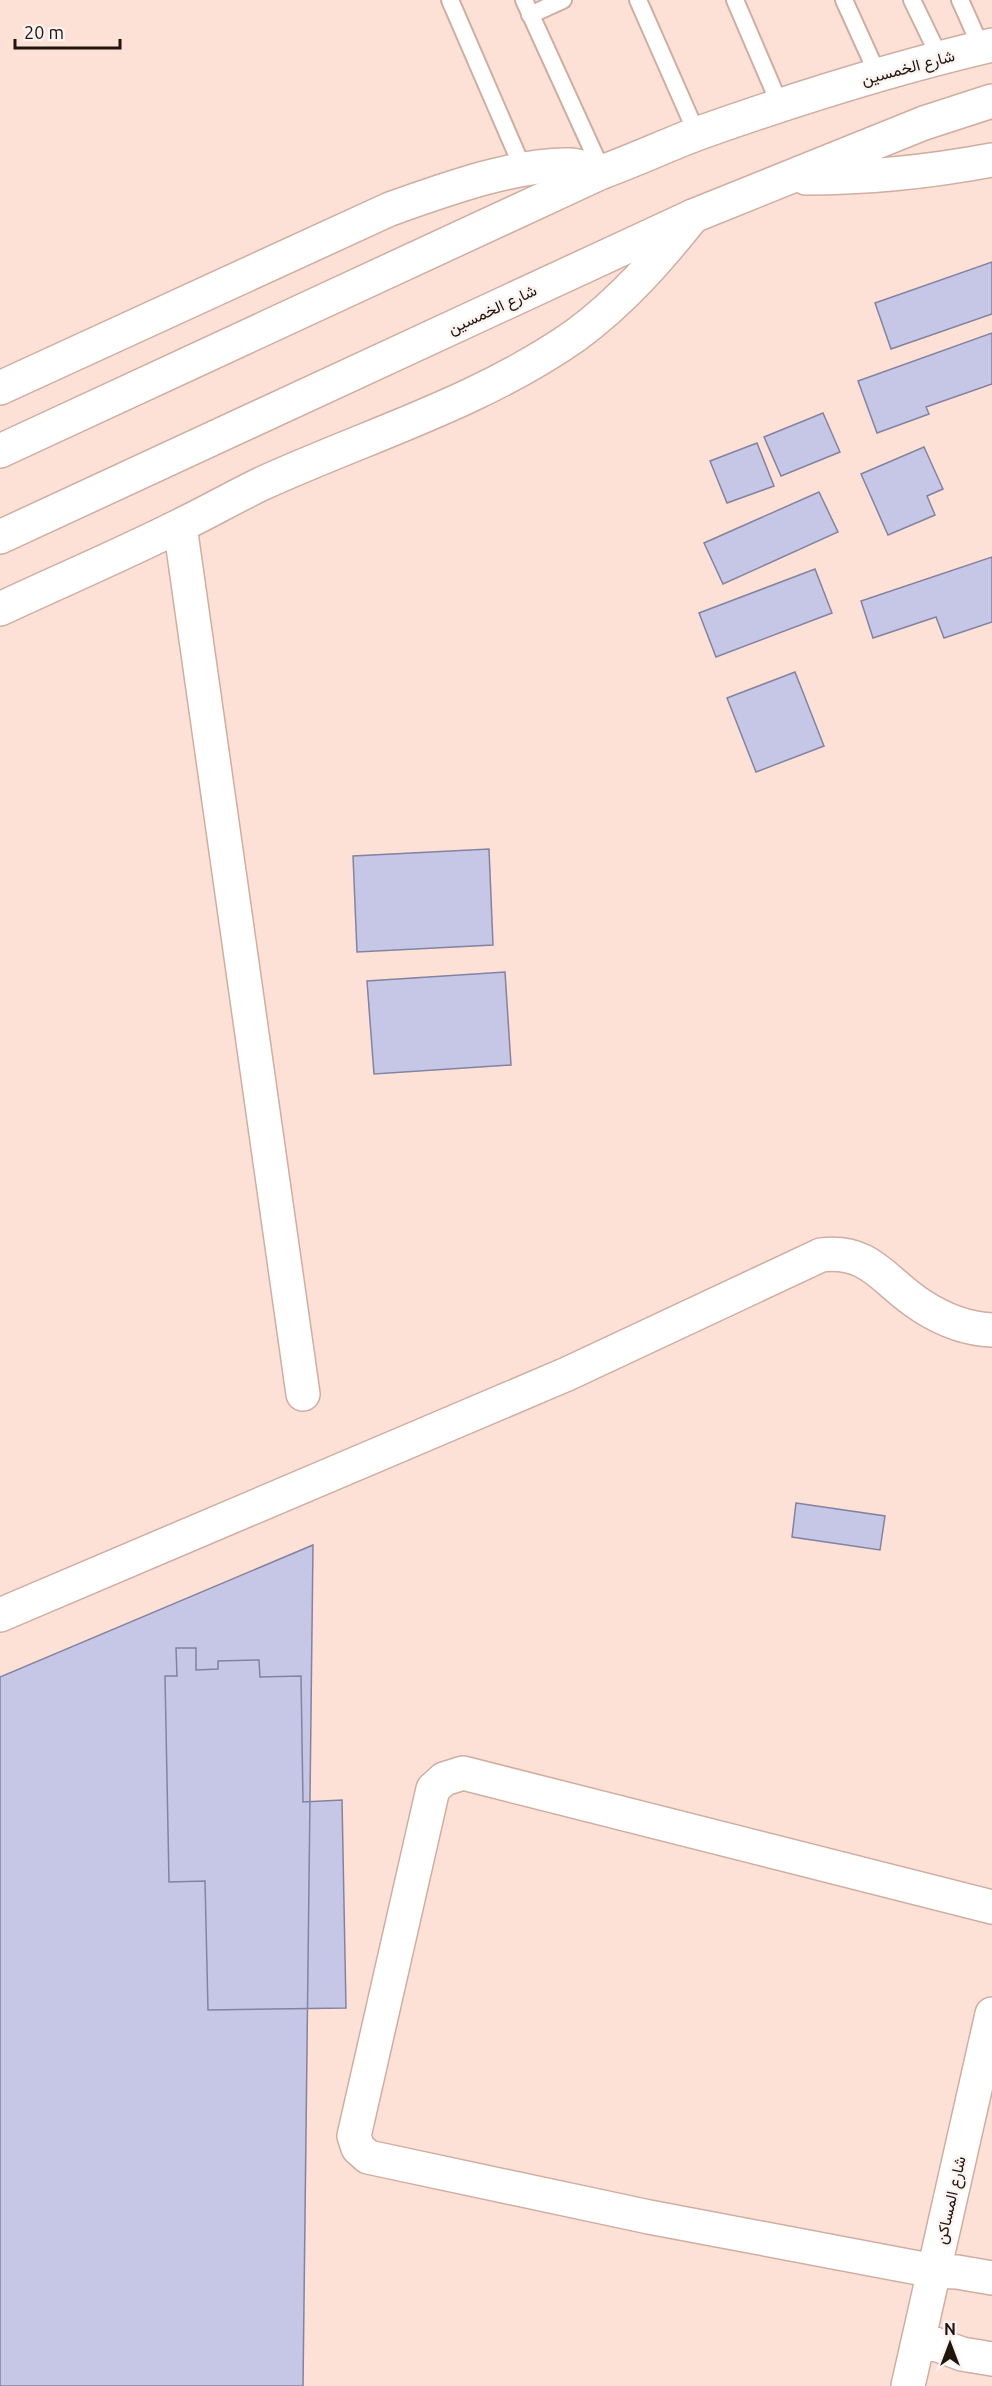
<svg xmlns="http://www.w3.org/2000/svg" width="992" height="2386" viewBox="0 0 992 2386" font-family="Ubuntu,Vazirmatn,sans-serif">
<rect width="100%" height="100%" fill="#fde1d6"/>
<path fill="#c6c7e6" stroke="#8283a0" stroke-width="1.5" d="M992 262V314L891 349 875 303Z
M992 333V384L926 407 929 414 877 433 858 381Z
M823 413 840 452 781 476 764 437Z
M757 443 774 486 727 503 710 461Z
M924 447 943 489 927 496 935 515 888 535 861 474Z
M819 492 838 532 723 584 704 543Z
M992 557V622L944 638 936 617 873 638 861 601Z
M815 569 832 613 716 657 699 613Z
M795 672 824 746 756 772 727 698Z
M489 849 493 945 357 952 353 856Z
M505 972 511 1065 374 1074 367 981Z
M796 1503 885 1516 880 1550 792 1537Z
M313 1545 303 2386H0V1677Z
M176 1648H196V1670L218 1669V1661L259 1660 260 1677 301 1676 303 1802 342 1800 346 2008 208 2010 205 1881 169 1882 165 1676H177Z"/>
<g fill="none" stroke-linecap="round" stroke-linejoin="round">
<defs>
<path id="lane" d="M450 0 524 171
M524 0 602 171
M638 0 697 134
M735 0 780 105
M844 0 878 75
M912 0 940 58
M960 0 981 47
M530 15 563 0"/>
<path id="street" d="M0 388 390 209C441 191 517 163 570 165 581 166 592 170 602 172
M180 526 303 1394
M0 609C60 581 121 555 181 525 208 512 234 497 261 484 366 436 481 402 576 335 621 302 658 260 693 216
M0 1615 567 1374 821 1255C871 1249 884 1282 922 1306 942 1319 967 1329 992 1330
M992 1907 463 1773 444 1779 433 1789 354 2136 358 2148 368 2157 649 2217 934 2271 957 2272 992 2278
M919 2338 962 2354 992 2359
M908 2386 992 2014"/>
<path id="secondary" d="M806 178C871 178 928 172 992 160
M0 451 602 172C635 160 667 145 699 133 795 99 893 68 992 45
M0 537 693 216 924 123 992 101"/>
</defs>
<use href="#lane" stroke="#cfaea1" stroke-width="20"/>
<use href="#street" stroke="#cfaea1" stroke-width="36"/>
<use href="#secondary" stroke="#cfaea1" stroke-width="36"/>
<use href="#lane" stroke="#fff" stroke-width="16"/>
<use href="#street" stroke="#fff" stroke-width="33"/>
<use href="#secondary" stroke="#fff" stroke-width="33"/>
</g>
<g text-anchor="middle" stroke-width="5" stroke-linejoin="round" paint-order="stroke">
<g font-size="16" fill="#20140f" stroke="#faf3f0">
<text transform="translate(908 67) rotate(-15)" y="6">شارع الخمسين</text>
<text transform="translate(492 309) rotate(-25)" y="6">شارع الخمسين</text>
<text transform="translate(950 2200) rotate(-77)" y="6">شارع المساكن</text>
</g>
</g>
<g transform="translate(950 2344)" stroke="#faf3f0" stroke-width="4.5" paint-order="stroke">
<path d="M0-4.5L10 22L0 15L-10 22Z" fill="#20140f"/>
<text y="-9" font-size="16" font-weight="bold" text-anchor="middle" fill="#20140f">N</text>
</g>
<path d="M15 39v9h105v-9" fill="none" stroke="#20140f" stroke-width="3"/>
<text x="24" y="39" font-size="18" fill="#20140f" stroke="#faf3f0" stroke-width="4.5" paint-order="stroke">20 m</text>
</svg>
